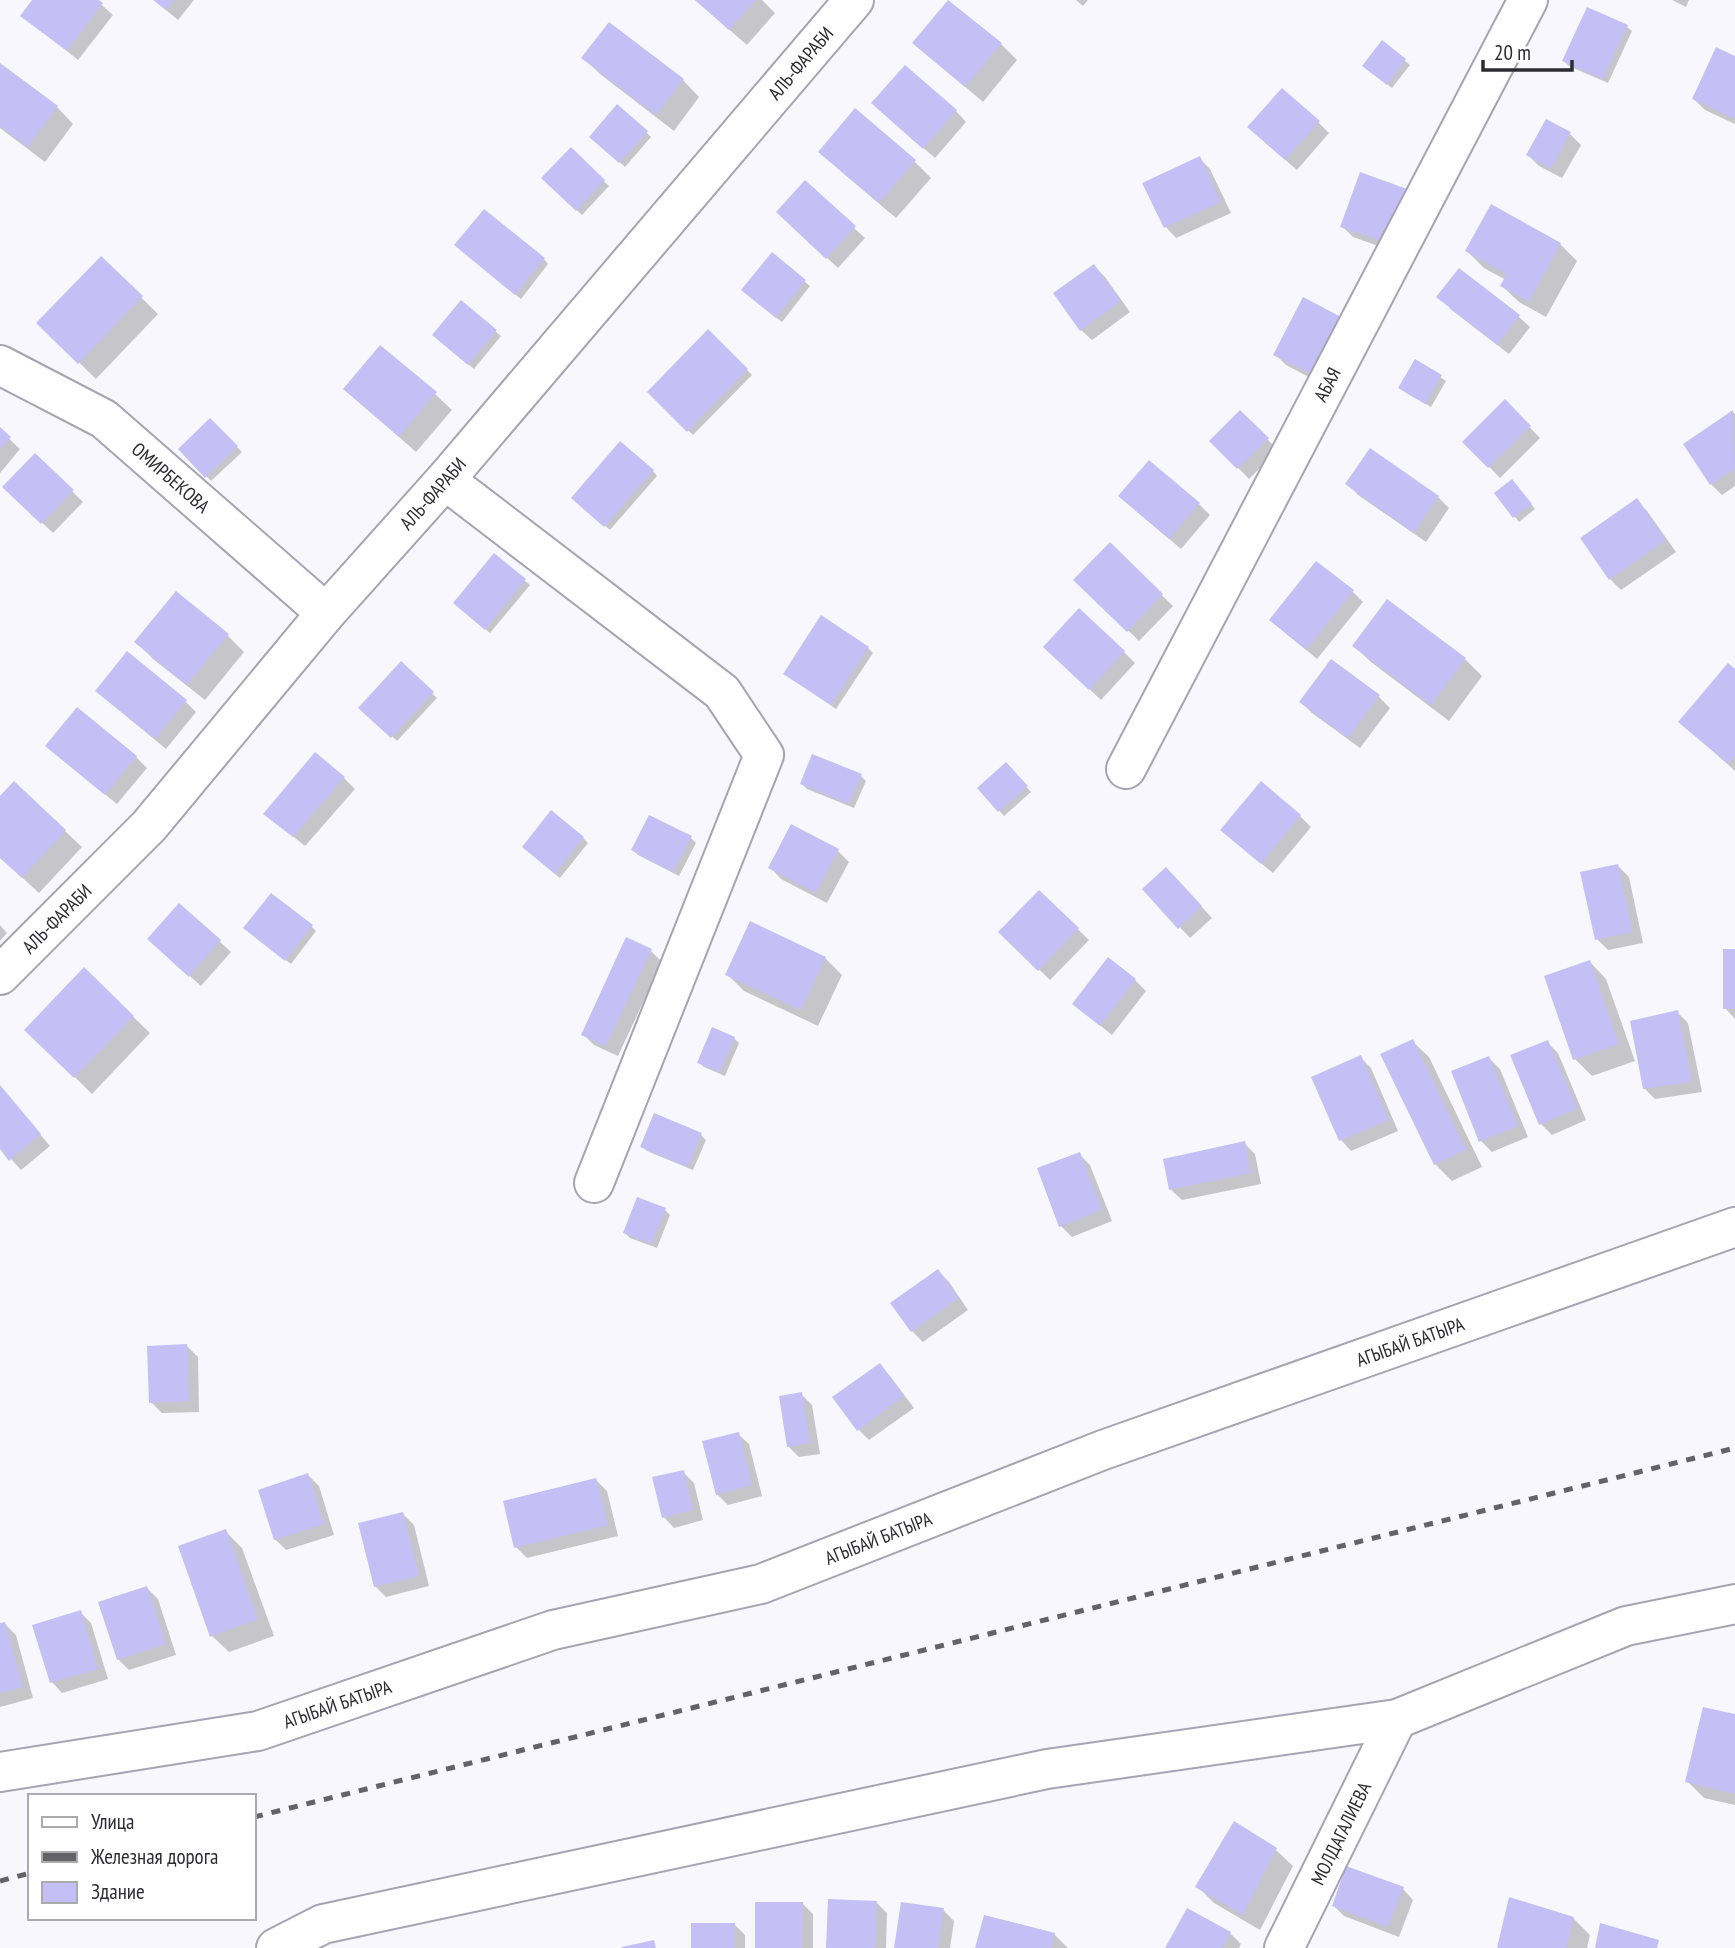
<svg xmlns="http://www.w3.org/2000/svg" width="1735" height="1948" viewBox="0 0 1735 1948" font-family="'PT Sans Narrow',sans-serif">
<rect width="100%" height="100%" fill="#f7f7fd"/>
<path fill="#0003" d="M35 0H96L113 15 78 60 23 16Z
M154 0H194L178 20Z
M695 0H762L775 13 747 45Z
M1076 0H1088L1083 6Z
M1672 0H1689L1686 7Z
M1627 27 1632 31 1608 83 1569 66 1564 61Z
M1382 42 1410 65 1392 88 1369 70Z
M914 43 1001 44 1017 60 983 102Z
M584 58 683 80 699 97 674 131 600 74Z
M1735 58V124L1705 110 1694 99Z
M0 65 57 107 73 124 45 162 0 128Z
M956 111 966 122 935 158 884 114Z
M1318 122 1329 133 1297 170 1260 138Z
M646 132 651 137 625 167 596 141Z
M1570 134 1581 145 1562 178 1539 166 1528 155Z
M571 149 609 186 582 215 543 178Z
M1199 158 1210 169 1231 213 1176 238 1166 227 1145 184Z
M914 161 931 178 896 218 837 168Z
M1406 190 1417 201 1398 253 1353 237 1342 226Z
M789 223 854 228 865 238 838 268Z
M1560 244 1577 261 1546 317 1519 302 1502 286 1506 280 1484 268 1467 251Z
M461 250 544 259 548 264 521 299Z
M772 255 810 286 782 322 748 295Z
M101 258 158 314 96 379 55 339Z
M1094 266 1105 277 1130 312 1092 340 1081 330Z
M461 302 501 336 474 369 439 339Z
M1449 308 1519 317 1530 327 1509 354Z
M1344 320 1326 386 1286 365 1275 354Z
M708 332 752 375 693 435 649 392Z
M1416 361 1446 381 1431 407 1405 392Z
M345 389 435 394 452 410 416 452Z
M1505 402 1540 438 1500 478 1465 442Z
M1240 412 1278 450 1249 479 1212 441Z
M1733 412 1735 414V486L1722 495 1711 484 1685 445Z
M210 420 242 452 211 481 180 449Z
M0 430 20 449 0 473Z
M1371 451 1438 497 1449 508 1426 542 1358 495 1348 484Z
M35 455 83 502 53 533 5 487Z
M653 471 657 476 610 530 578 502Z
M1517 486 1535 509 1519 522 1515 517Z
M1636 500 1647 511 1676 552 1621 590 1610 579Z
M1199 504 1210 515 1181 549 1132 507Z
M1110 545 1173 606 1139 641 1076 580Z
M495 555 530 585 490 633 460 608Z
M1352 591 1363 602 1317 659 1271 620Z
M228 636 244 652 205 700 153 659 137 642Z
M1354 646 1465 659 1482 676 1449 721 1371 662Z
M868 648 873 653 836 709 785 674Z
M1124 652 1135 663 1101 700 1056 658Z
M1331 661 1379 697 1390 708 1360 748 1312 713 1301 702Z
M401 664 437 698 397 741 361 707Z
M1735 671V771L1681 722Z
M108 701H185L196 712 166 749Z
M59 757H136L147 768 117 804Z
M1006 764 1031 792 1004 816 979 789Z
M861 776 866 781 854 808 807 789 802 784Z
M344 778 355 789 305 846 265 814Z
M0 798 65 831 82 847 39 893 0 857Z
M1300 816 1311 827 1273 873 1234 841Z
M583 838 588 843 560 878 529 852Z
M691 838 696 843 679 876 638 855 633 850Z
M838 851 849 862 827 903 781 879 771 868Z
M1618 866 1629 877 1643 943 1608 950 1597 939Z
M1177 880 1212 918 1190 938 1144 889Z
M1039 892 1089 940 1050 980 1001 932Z
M180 905 231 952 201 986 160 949Z
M0 925 7 933 0 941Z
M311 926 316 931 291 964 251 933Z
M1735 950V1019L1725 1008Z
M651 951 662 962 618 1056 594 1045 583 1034Z
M825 958 842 975 818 1026 744 991 727 974Z
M1590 962 1606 979 1635 1061 1592 1076 1575 1059Z
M85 970 150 1033 92 1094 27 1030Z
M1135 980 1146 991 1112 1035 1074 1004Z
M1677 1012 1688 1023 1702 1092 1655 1099 1644 1088Z
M734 1038 739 1043 725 1076 704 1067 699 1062Z
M1412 1041 1429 1057 1482 1167 1452 1181 1435 1164Z
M1547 1042 1558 1053 1586 1120 1552 1135 1541 1124Z
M1360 1057 1371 1068 1398 1131 1351 1151 1341 1140 1313 1078Z
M1489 1058 1500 1069 1528 1137 1492 1152 1481 1141Z
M0 1087 50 1146 21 1170 0 1147Z
M701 1135 706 1140 693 1170 647 1151 642 1146Z
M1244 1143 1255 1154 1261 1184 1182 1200 1171 1190Z
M1079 1154 1090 1165 1112 1221 1072 1237 1061 1226Z
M665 1210 670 1215 657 1248 630 1238 625 1233Z
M938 1271 949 1282 968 1310 923 1342 912 1331Z
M187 1346 198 1357 199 1412 162 1413 151 1402Z
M880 1365 890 1376 914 1408 869 1440 858 1429Z
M801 1394 812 1405 820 1454 799 1457 788 1446Z
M738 1434 749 1444 762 1496 728 1505 717 1494Z
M683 1472 694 1483 703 1520 674 1528 664 1517Z
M308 1475 319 1486 334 1535 286 1550 275 1539Z
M596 1480 607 1491 618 1536 527 1558 516 1547Z
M403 1514 414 1525 429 1586 386 1597 375 1586Z
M225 1531 242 1548 274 1636 229 1652 212 1636Z
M147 1588 158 1599 176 1655 129 1670 118 1659Z
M80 1612 91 1623 108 1679 62 1693 52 1682Z
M5 1624 16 1635 33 1698 0 1707V1625Z
M1735 1716V1805L1704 1798 1687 1781Z
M1276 1850 1293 1866 1260 1930 1214 1903 1198 1887Z
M1403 1889 1413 1900 1399 1937 1344 1916 1334 1906Z
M876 1902 887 1913 886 1948H828Z
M802 1903 813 1914V1948H757Z
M943 1910 954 1921 950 1948H896Z
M1573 1918 1590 1935 1587 1948H1499Z
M734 1924 745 1935V1948H693Z
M1230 1933 1241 1944 1239 1948H1167Z
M1054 1934 1068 1948H977Z"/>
<path fill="#c6bff6" d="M32 0H99L103 3 67 51 20 16Z
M153 0H174L166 10Z
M695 0H756L729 30Z
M948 0 1002 43 965 87 912 43Z
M1587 7 1628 25 1603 79 1562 61Z
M609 22 684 79 656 115 581 58Z
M1382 40 1406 59 1387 85 1362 66Z
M1716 47 1735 56V119L1692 99Z
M0 63 58 106 28 147 0 126Z
M905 65 957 110 923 149 871 103Z
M1282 88 1320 121 1285 160 1247 127Z
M617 104 648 131 619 163 589 137Z
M855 108 916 160 879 203 818 152Z
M1546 119 1571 132 1551 169 1526 155Z
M571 147 605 180 576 211 541 178Z
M1200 156 1221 202 1164 228 1142 183Z
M1360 172 1407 189 1387 243 1340 227Z
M805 180 856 226 826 259 776 212Z
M1491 204 1561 243 1529 302 1500 286 1507 274 1465 251Z
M484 209 545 258 515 295 454 245Z
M772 252 806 280 776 318 741 290Z
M101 256 143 296 78 364 36 323Z
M1094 264 1121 301 1080 331 1053 293Z
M1459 268 1520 315 1497 345 1436 297Z
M1303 297 1345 319 1315 376 1273 355Z
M461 300 497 330 468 365 432 335Z
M708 329 748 369 687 432 647 392Z
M380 345 437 392 399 437 343 389Z
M1415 359 1442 375 1425 404 1398 388Z
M1505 399 1531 426 1488 468 1462 442Z
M1240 410 1269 438 1237 469 1209 441Z
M1733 410 1735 469 1710 485 1683 444Z
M210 418 238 446 205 478 178 449Z
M0 427 11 437 0 449Z
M620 441 654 470 604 527 571 498Z
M1370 448 1439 496 1414 533 1345 484Z
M35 453 74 490 41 524 2 487Z
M1149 460 1200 503 1169 539 1118 496Z
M1512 479 1532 504 1513 518 1494 493Z
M1637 498 1666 540 1609 580 1580 538Z
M1110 542 1163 594 1127 632 1073 580Z
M494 553 526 579 485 630 453 603Z
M1316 561 1354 590 1306 650 1269 620Z
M176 591 229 634 187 685 134 642Z
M1387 599 1466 658 1431 705 1352 646Z
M1079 608 1125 651 1089 690 1043 647Z
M821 615 869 647 831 705 783 674Z
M127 651 187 700 155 739 95 691Z
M1331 659 1380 695 1348 738 1299 702Z
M401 661 434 692 391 738 358 708Z
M1728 663 1735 669V756L1728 764 1678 722Z
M77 707 137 756 105 795 45 746Z
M315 752 345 777 293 837 263 814Z
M812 754 862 774 849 804 800 784Z
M1006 762 1028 786 998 812 977 788Z
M14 781 66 830 22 878 0 858V796Z
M1261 781 1301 815 1261 864 1220 830Z
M551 810 584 837 555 874 522 847Z
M649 815 692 836 673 872 631 850Z
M791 824 839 849 816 893 768 868Z
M1618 864 1633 932 1595 940 1580 872Z
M1166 867 1202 906 1178 929 1142 889Z
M1039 890 1079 928 1038 971 998 932Z
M271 893 313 925 285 961 243 928Z
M179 903 221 940 189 977 147 939Z
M750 921 826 957 801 1010 725 975Z
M626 937 652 949 606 1046 581 1035Z
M1723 949H1735V1009H1723Z
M1108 957 1136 979 1100 1026 1072 1004Z
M1590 960 1619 1044 1573 1060 1544 976Z
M84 967 134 1016 74 1078 24 1030Z
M1678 1010 1692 1082 1643 1089 1630 1021Z
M712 1027 735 1037 720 1072 697 1063Z
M1413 1039 1466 1150 1434 1165 1380 1054Z
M1548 1040 1577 1109 1539 1125 1510 1055Z
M1361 1055 1389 1120 1339 1141 1311 1077Z
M1489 1056 1518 1126 1479 1142 1451 1071Z
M0 1085 41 1134 9 1161 0 1149Z
M654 1113 702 1133 688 1167 640 1147Z
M1245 1141 1251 1173 1169 1190 1163 1159Z
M1080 1152 1102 1210 1059 1227 1037 1168Z
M637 1197 666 1208 652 1244 623 1233Z
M938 1269 959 1298 911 1332 890 1303Z
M187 1344 189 1401 149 1403 147 1346Z
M880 1363 904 1396 857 1431 832 1397Z
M802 1392 810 1443 787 1447 779 1396Z
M739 1432 752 1485 716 1495 702 1441Z
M684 1470 693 1510 662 1518 652 1477Z
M308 1473 324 1524 274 1540 258 1490Z
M596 1478 608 1525 514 1548 503 1501Z
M403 1512 419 1576 374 1587 358 1523Z
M226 1529 258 1619 210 1637 178 1546Z
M147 1586 166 1644 117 1660 98 1602Z
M81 1610 98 1669 50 1683 32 1625Z
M5 1622 23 1687 0 1693V1623Z
M1703 1707 1735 1714V1794L1685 1782Z
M1234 1821 1277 1848 1243 1915 1195 1887Z
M1346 1866 1404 1887 1388 1927 1332 1906Z
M1509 1897 1574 1917 1566 1948H1497Z
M828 1899 877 1901 875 1948H826Z
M755 1902H803L802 1948H755Z
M901 1902 944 1908 938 1948H894Z
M1187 1908 1231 1932 1222 1948H1165Z
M984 1915 1055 1933 1051 1948H975Z
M691 1923H735V1948H691Z
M1600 1923 1659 1940 1657 1948H1595Z
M654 1940 656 1948H622V1947Z"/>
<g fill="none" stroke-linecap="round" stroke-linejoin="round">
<defs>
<g id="minor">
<path id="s1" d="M0 365 104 419 326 613"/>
<path d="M445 480 722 692 764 755 594 1183"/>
<path id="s2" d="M1126 769 1528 0"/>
<path id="s3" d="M0 975 149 826 326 613 445 480 854 0"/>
<path id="s4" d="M0 1772 258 1731 553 1630 761 1584 1103 1450 1735 1227"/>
<path d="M276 1948 323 1924 1047 1769 1397 1719 1626 1626 1735 1604"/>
<path id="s5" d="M1284 1948 1397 1719"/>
</g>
</defs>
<use href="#minor" stroke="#a6a4b3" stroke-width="42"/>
<use href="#minor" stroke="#fff" stroke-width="38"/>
<path stroke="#636268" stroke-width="5" stroke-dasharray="9 9" stroke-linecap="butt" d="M254 1817 1735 1448
M0 1881 30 1873"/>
</g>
<g text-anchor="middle" stroke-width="7" stroke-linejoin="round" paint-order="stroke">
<g font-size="19" fill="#2d2c32" stroke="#fff">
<text dy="7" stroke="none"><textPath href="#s3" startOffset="1214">АЛЬ-ФАРАБИ</textPath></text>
<text dy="7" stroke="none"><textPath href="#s2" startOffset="434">АБАЯ</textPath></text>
<text dy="7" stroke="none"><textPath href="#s1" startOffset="206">ОМИРБЕКОВА</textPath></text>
<text dy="7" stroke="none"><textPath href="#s3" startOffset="648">АЛЬ-ФАРАБИ</textPath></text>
<text dy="7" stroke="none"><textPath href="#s3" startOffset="80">АЛЬ-ФАРАБИ</textPath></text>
<text dy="7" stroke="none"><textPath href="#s4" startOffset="1479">АГЫБАЙ БАТЫРА</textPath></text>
<text dy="7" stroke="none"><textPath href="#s4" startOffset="912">АГЫБАЙ БАТЫРА</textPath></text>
<text dy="7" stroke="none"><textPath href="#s4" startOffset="345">АГЫБАЙ БАТЫРА</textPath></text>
<text dy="7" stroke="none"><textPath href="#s5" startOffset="128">МОЛДАГАЛИЕВА</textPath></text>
</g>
</g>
<rect x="28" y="1794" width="228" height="126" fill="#ffffff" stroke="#ababad" stroke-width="2"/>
<rect x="42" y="1817" width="35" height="10" fill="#ffffff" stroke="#ababad" stroke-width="2"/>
<text x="91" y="1829" font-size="21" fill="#2d2c32">Улица</text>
<rect x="42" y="1852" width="35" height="10" fill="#636268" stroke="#ababad" stroke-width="2"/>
<text x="91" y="1864" font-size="21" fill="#2d2c32">Железная дорога</text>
<rect x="42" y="1882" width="35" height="21" fill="#c6bff6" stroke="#ababad" stroke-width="2"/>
<text x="91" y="1899" font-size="21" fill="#2d2c32">Здание</text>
<path d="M1483 60v10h89v-10" fill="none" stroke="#2d2c32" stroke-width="3.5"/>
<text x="1494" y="60" font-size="21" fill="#2d2c32" stroke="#ffffff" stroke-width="5" paint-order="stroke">20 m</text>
</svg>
